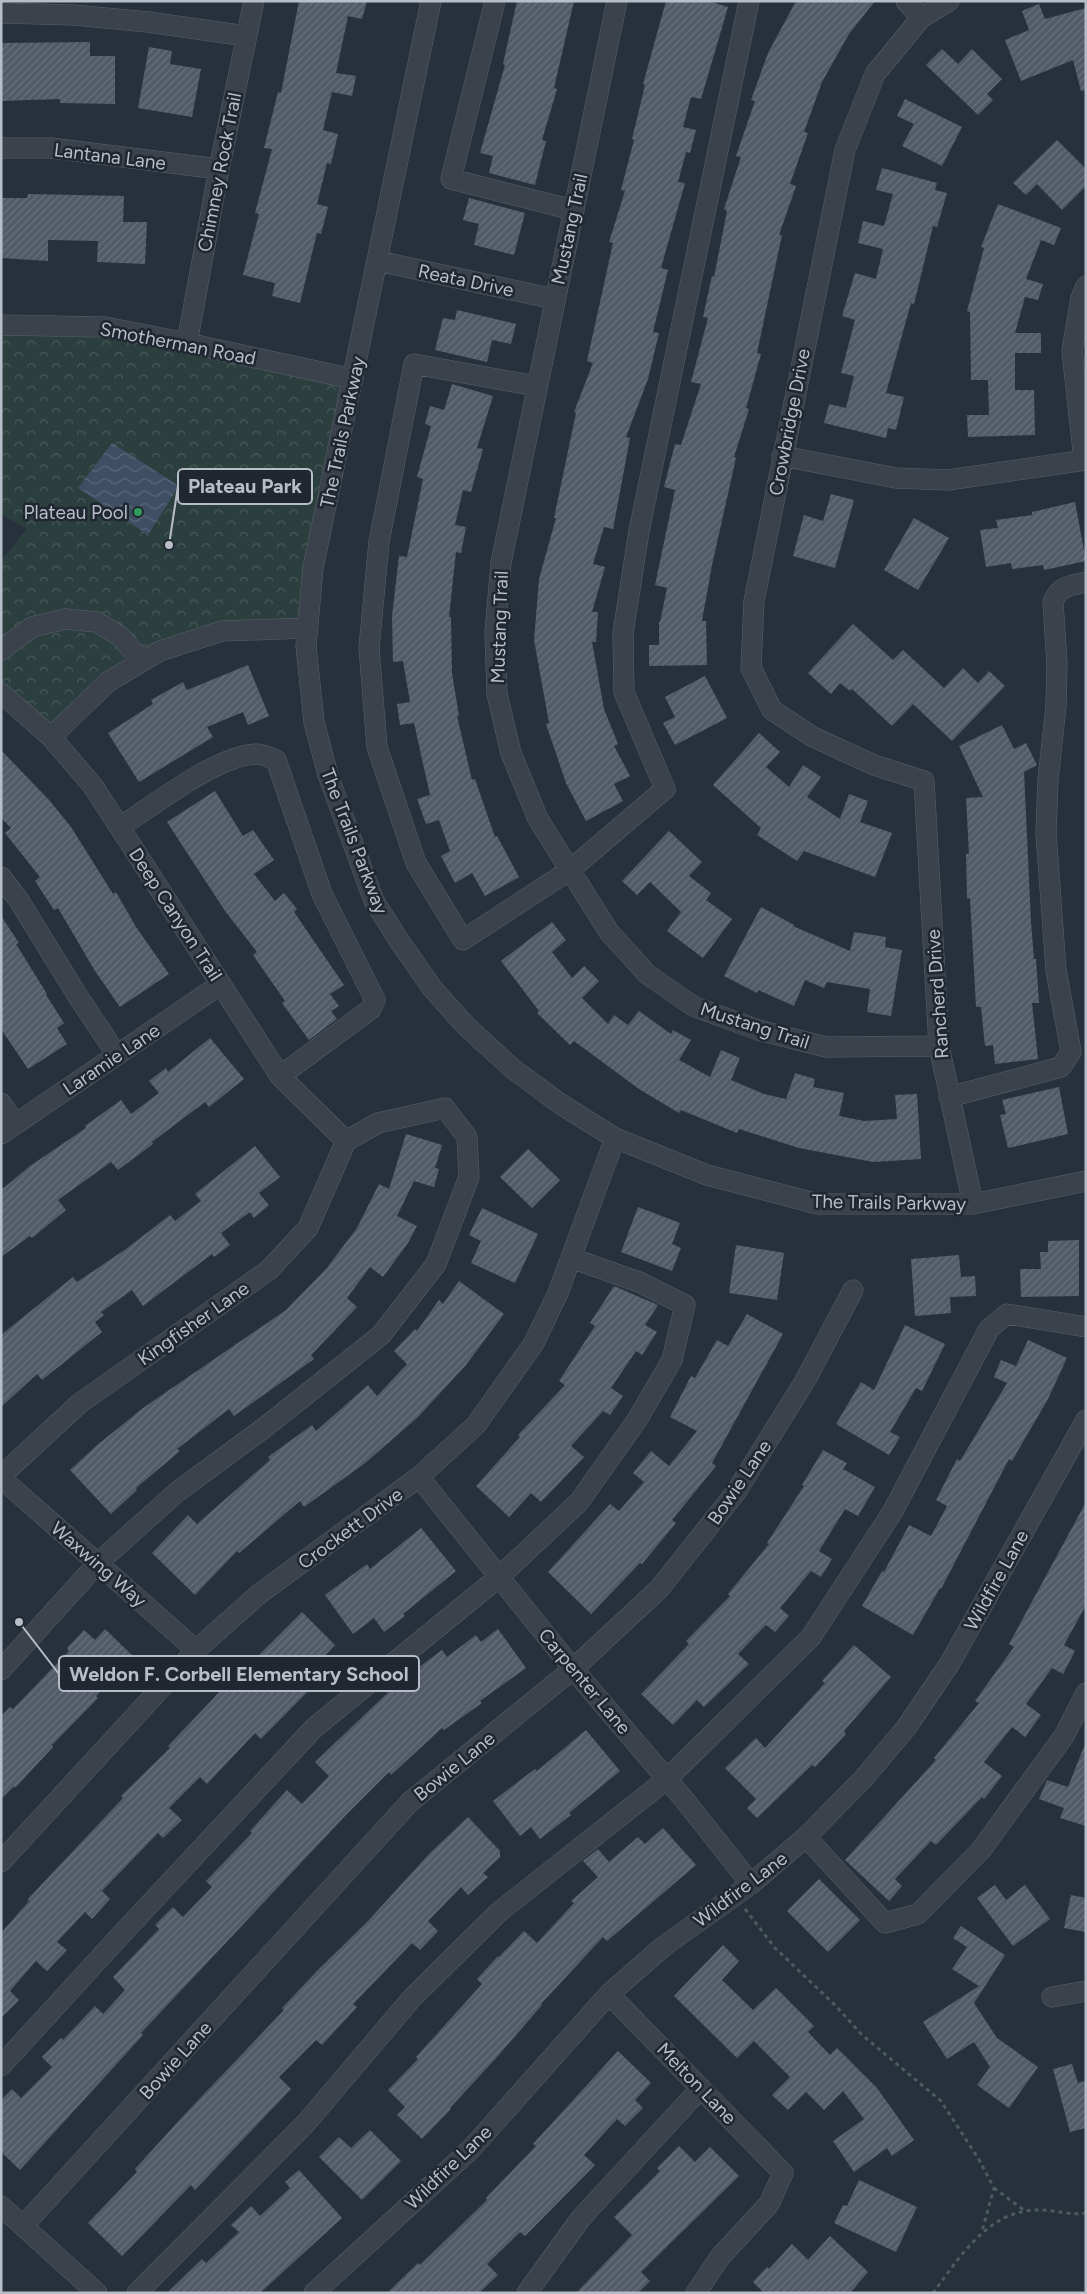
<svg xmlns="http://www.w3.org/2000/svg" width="1087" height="2294" viewBox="0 0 1087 2294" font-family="Figtree,sans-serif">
<defs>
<pattern id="park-crowns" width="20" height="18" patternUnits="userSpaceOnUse" patternTransform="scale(1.25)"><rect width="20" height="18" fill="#2c3f3f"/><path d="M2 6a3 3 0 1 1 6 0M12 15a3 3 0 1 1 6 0" fill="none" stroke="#485959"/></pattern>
<pattern id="water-waves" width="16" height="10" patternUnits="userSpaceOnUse" patternTransform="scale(1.25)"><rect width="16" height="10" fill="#3f4f63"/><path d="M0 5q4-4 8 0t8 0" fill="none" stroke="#586778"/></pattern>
<pattern id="building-hatch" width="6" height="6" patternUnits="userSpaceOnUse" patternTransform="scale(1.25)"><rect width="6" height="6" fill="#515a66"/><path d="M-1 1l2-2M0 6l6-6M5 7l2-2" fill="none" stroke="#68707a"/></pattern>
</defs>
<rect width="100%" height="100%" fill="#27313c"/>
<path fill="url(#park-crowns)" d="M1 325 105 327 353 379 308 628 160 651 51 737 1 696V561L27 529 1 514Z"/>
<path fill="url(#water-waves)" d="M112 443 179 486 148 535 78 488Z"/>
<path fill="url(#building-hatch)" d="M299 1H367L362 19 348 16 336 73 356 76 352 96 332 92 323 130 338 134 331 164 327 163 317 204 328 207 321 234 317 233 300 303 272 296 275 283 243 275 259 214 255 213 272 149 264 148 278 92 281 93Z
M517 1H574L554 88 557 89 542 140 546 141 535 185 489 173 493 156 480 153 505 65 503 64Z
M666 1H708L728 7 701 99 691 97 683 127 696 130 690 153 686 152 678 182 685 183 661 268 668 270 653 332 659 333 648 379 626 437 630 438 613 529 604 527 593 564 605 567 592 612H598L596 642H592L604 709 618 744 614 746 630 776 614 784 623 801 586 821 566 783 546 724 549 723 534 640 539 579 556 518H554L576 413 574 412 593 363 587 361 613 243 609 242 625 191 621 190 634 140 632 139 645 85 643 84Z
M796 1H875L849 34 822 82 804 132 808 133 790 184 796 186 779 235H782L757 353 761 354 746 408 749 409 734 457 736 458 712 565 702 621H706L707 665 649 666V645H659V622H660L667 588 655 585 675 490 664 487 675 444 681 445 701 384 691 382 708 318 703 317 712 276 714 277 727 211 724 209 741 157 736 156 755 101 751 100 768 53Z
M1039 4 1045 19 1086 8V90L1081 91 1073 60 1021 81 1005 40 1029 30 1022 11Z
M90 42V56H115V104L60 103V99L1 101V43Z
M149 47 172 51 170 64 201 69 192 117 138 108Z
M942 49 958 64 972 49 1002 79 987 94 993 100 978 115 926 65Z
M905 99 962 127 942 166 902 146 914 124 897 116Z
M1057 140 1086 169V186L1062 210 1037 184 1026 195 1013 183Z
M882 168 937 183 935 190 947 193 937 227 933 226 914 304 911 303 886 393 904 397 896 430 888 428 886 438 824 423 829 404 846 408 854 376 841 373 855 320 842 316 855 273 876 279 883 249 858 243 863 221 884 226 893 194 876 190Z
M28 194 124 196 123 222H147L145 264 97 262 98 241 48 240V261L1 258V198H27Z
M469 198 525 213 514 255 474 245 479 224 463 220Z
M998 204 1061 228 1054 245 1041 240 1026 279 1043 284 1038 300 1025 297 1015 333H1041V353H1015V390H1034L1035 435 968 437 967 415H989L988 380H971L970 312 967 311 984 248 981 247Z
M457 310 516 324 511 344 492 340 487 362 435 350 443 318 455 320Z
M452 384 493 396 477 448 483 449 471 492 463 490 455 525 466 527 461 553 456 552 449 617H451L452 673 459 716H457L472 780 475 779 495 837 497 836 519 877 485 896 472 873 455 883 441 856 450 851 439 820 426 824 417 799 430 795 414 723 400 725 397 704 410 702 403 661 393 662 392 616 399 556 407 557 423 479 417 477 431 426 425 424 430 406 444 410Z
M831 494 854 500 835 568 793 556 804 515 823 521Z
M1075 502 1086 561 1044 570 1043 565 1012 569 1011 563 986 567 980 530 998 528 996 520 1032 515V512Z
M914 518 949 538 918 590 884 570Z
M853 624 893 660 903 650 944 688 963 668 978 683 989 671 1005 686 952 741 913 704 892 726 852 689 850 691 840 683 831 694 808 673Z
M248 665 269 716 248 725 243 712 207 727 213 737 139 782 108 733 153 704 151 700 183 682 187 690Z
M705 676 727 718 675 745 663 723 675 717 665 697Z
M1002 725 1014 749 1026 743 1037 765 1024 772 1031 922 1034 959H1036L1039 1003H1032L1038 1059 995 1064 993 1045 985 1046 981 1007H976L970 898 967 899 966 854H969L966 798 983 797 959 746Z
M759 733 780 752 766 767 789 787 803 765 821 777 807 797 840 819 849 794 868 801 860 822 892 833 875 877 804 851 797 861 757 835 761 828 713 785Z
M1 750 50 801 71 827 113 894 116 892 136 927 169 974 120 1007 95 971 58 908 54 910 35 881 40 877 5 833 11 828 1 818Z
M215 791 243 836 253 830 274 860 254 874 275 901 284 893 297 909 294 912 344 985 330 994 339 1006 331 1011 337 1019 309 1040 282 1003 285 1001 253 955 257 952 225 911 167 822Z
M669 831 702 862 689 876 711 893 706 900 732 919 703 958 667 931 681 912 650 882 637 895 622 881Z
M761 907 794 925 793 926 850 951 854 932 886 937 885 947 902 950 891 1016 867 1012 870 989 827 982 824 988 805 980 794 1006 758 990 757 993 724 976Z
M1 916 19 943 16 944 47 994 46 995 64 1023 57 1028 67 1044 28 1069 1 1029Z
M552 922 566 940 552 952 572 978 584 966 599 981 582 998 608 1024 614 1015 628 1025 639 1011 671 1034 673 1030 691 1040 679 1060 710 1077 721 1050 740 1058 731 1080 764 1094 786 1099 795 1073 815 1079 813 1087 844 1093 839 1116 864 1121 897 1119 895 1095 917 1094 921 1159 873 1162 799 1148 739 1129 737 1133 681 1110 679 1113 639 1089 574 1041 570 1045 537 1013 539 1011 501 961Z
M210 1038 244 1079 209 1107 205 1102 152 1142 153 1144 118 1170 111 1162 58 1200 66 1210 32 1238 30 1236 1 1257V1190L30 1166 86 1128 85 1126 121 1100 131 1114 159 1093 149 1081 166 1068 168 1072Z
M1059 1087 1068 1134 1008 1148 1000 1115 1006 1114 1002 1100Z
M406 1134 442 1145 435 1168 439 1169 434 1187 414 1181 397 1216 417 1226 408 1243 383 1277 370 1267 347 1298 357 1307 311 1355 314 1359 234 1416 229 1409 177 1449 180 1451 136 1488 137 1490 111 1514 70 1470 96 1446 143 1408 286 1310 326 1269 357 1228 379 1184 389 1189Z
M255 1146 280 1177 259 1193 269 1205 254 1218 250 1212 221 1233 230 1245 214 1257 212 1254 143 1306 132 1290 101 1312 104 1315 95 1322 102 1332 42 1380 37 1374 1 1407V1335L73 1277 77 1282 126 1249 170 1215 175 1221 201 1201 195 1194Z
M528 1149 560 1180 532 1208 500 1177Z
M638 1207 680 1223 672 1244 681 1248 672 1271 621 1252Z
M482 1208 538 1234 515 1283 471 1263 481 1241 469 1235Z
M1079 1240V1296L1021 1297 1020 1269H1041L1040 1252H1048V1241Z
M736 1245 784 1253 777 1300 729 1293Z
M959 1255 961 1277 975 1276 976 1296 950 1297 951 1313 915 1316 911 1259Z
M459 1281 504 1314 466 1365 418 1417 364 1464 304 1507 300 1501 239 1553 237 1551 195 1595 152 1553 188 1515 197 1524 270 1460 268 1457 312 1425 316 1431 368 1385 377 1396 407 1364 394 1351 415 1329 417 1331 439 1300 443 1304Z
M614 1286 658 1305 645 1325 657 1332 642 1355 636 1351 611 1388 623 1396 610 1415 603 1411 571 1446 584 1457 541 1502 531 1493 509 1517 476 1486 520 1437 518 1435 565 1385 559 1381 595 1326 590 1323Z
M747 1314 783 1334 712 1463 716 1466 672 1520 676 1523 642 1564 640 1563 591 1614 548 1572 610 1504 619 1511 644 1482 633 1473 651 1451 669 1466 697 1431 670 1417 691 1376 695 1378 717 1340 728 1346Z
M905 1325 945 1344 922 1391 916 1388 890 1432 900 1437 889 1455 836 1424 861 1382 874 1390Z
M1028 1340 1067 1358 1048 1399 1012 1461 1009 1459 941 1589 940 1588 913 1635 862 1606 882 1571 884 1572 909 1525 931 1536 947 1506 936 1500 957 1459 960 1461 1007 1383 994 1377 1001 1360 1016 1366Z
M823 1450 847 1463 843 1469 875 1487 858 1516 845 1509 819 1551 832 1559 821 1577 811 1571 780 1608 789 1616 775 1632 766 1625 738 1654 749 1664 704 1707 697 1700 673 1725 641 1694 689 1644 686 1641 730 1596 728 1594 769 1544 767 1543 804 1486 802 1485Z
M1086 1502V1605L1064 1645 1075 1651 1063 1674 1052 1668 1026 1704 1041 1715 1025 1737 1012 1727 984 1762 1002 1776 984 1799 982 1797 936 1845 931 1841 895 1879 902 1886 889 1901 845 1860 936 1760 934 1758 979 1703 975 1701 1014 1647 1009 1644Z
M421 1528 456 1571 403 1614 405 1616 384 1632 374 1618 353 1634 325 1595 367 1564 370 1569Z
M302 1612 335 1645 316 1665 325 1674 261 1739 255 1733 207 1784 200 1777 169 1808 182 1820 163 1838 158 1833 102 1891 110 1899 92 1919 85 1912 57 1942 67 1950 47 1971 36 1961 10 1991 19 2000 1 2018V1933L29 1901 28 1899 123 1798 121 1796 170 1748 168 1746 249 1661 251 1663Z
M105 1629 134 1657 96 1696 98 1698 52 1745 53 1747 15 1788 14 1786 1 1799V1716L10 1707 13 1709 69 1651 67 1648 84 1630 95 1640Z
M498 1629 526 1668 480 1701 482 1703 444 1730 442 1728 391 1775 389 1772 347 1814 141 2033 143 2035 20 2170 1 2152V2100L12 2089 21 2098 52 2067 42 2057 61 2038 63 2040 95 2006 103 2014 125 1990 113 1977 159 1929 155 1925 173 1907 183 1917 212 1887 206 1881 252 1833 250 1831 287 1790 302 1804 329 1776 315 1762 399 1682 442 1650 447 1657 476 1635 481 1642Z
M854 1645 891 1677 844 1731 846 1734 815 1767 812 1765 757 1818 747 1808 756 1799 725 1768 756 1738 765 1748 825 1683 822 1681Z
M586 1730 620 1771 569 1813 571 1815 540 1839 531 1827 520 1836 493 1801 535 1769 537 1771Z
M1085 1744H1086V1826L1060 1818 1064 1808 1039 1799 1047 1780 1068 1787Z
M468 1817 500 1851V1857L483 1873 488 1877 468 1895 461 1887 428 1921 438 1931 420 1950 412 1943 353 2004 357 2007 322 2045 316 2040 279 2077 291 2089 195 2190 191 2185 122 2256 88 2223 137 2172 135 2169 184 2115 284 2010 282 2008 317 1971 368 1921 429 1854Z
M663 1828 696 1865 607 1941 603 1937 541 2004 542 2005 497 2057 450 2108 451 2109 422 2139 397 2115 405 2107 388 2090 418 2059 416 2057 482 1984 477 1979 498 1956 499 1957 524 1931 537 1943 574 1903 571 1901 598 1877 583 1861 598 1849 609 1862 638 1837 645 1844Z
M819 1879 860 1920 828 1952 787 1911Z
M995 1885 1006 1900 1025 1885 1050 1919 1013 1946 977 1898Z
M1071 1895 1086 1898V1932L1064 1928Z
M961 1926 1005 1955 974 2003 997 2038 1038 2067 1009 2108 977 2085 990 2067 974 2042 947 2059 923 2022 979 1986 952 1969 967 1947 953 1938Z
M723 1945 739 1961 722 1980 753 2010 776 1988 814 2026 808 2032 830 2055 837 2048 877 2088 914 2140 892 2156 887 2148 854 2172 833 2141 864 2119 843 2091 824 2110 806 2092 788 2110 772 2095 790 2077 754 2041 737 2058 674 1996Z
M618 2051 651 2083 635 2100 643 2108 625 2126 617 2119 584 2155 595 2165 525 2236 520 2232 487 2264 498 2275 479 2293H387L418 2263 420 2265 487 2200 486 2198 536 2146 533 2144Z
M1072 2064 1078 2083 1086 2081V2128L1070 2132 1053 2069Z
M370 2130 401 2161 362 2200 319 2157 339 2137 351 2148Z
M679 2146 695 2162 710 2147 739 2176 641 2272 650 2281 638 2293H576L632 2235 614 2217 660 2171 657 2168Z
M299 2170 342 2218 260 2293H167L202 2259 206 2263 239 2232 231 2225 251 2206 260 2216 290 2188 285 2182Z
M859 2180 917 2207 896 2252 834 2223 843 2205 847 2206Z
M830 2236 868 2272 850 2293H764L753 2282 767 2267 769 2269 792 2244 808 2260Z"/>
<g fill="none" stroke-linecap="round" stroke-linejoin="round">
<defs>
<path id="minor" d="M431 1 313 568 306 646 314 722 328 775 374 901 398 939 432 988 466 1026 513 1069 559 1103 615 1138 707 1175 818 1204H973L1086 1181
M495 1 451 179 573 210
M617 1 501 563 495 633 497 694 511 753 538 819 609 932 647 974 693 1006 758 1030 826 1047 939 1046
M906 1 921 18
M949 1 921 18 875 74 845 150 754 601 751 668 772 710 813 737 874 765 924 781 939 1046 973 1204
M1 13 74 15 148 22 246 36
M1 148H51L219 169
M378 261 554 299
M1 325 105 327 187 343 353 379
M187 343 219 169 254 1
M536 386 414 364 379 542 369 648 377 747 416 863 463 940 570 870 665 789 624 692 623 633 639 531 749 1
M782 456 896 478 948 480 1086 460
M1084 460 1072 351 1081 298 1086 286
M1 650 32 627 65 619 97 622 121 637 142 662
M1 693 51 737 93 786 280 1076 346 1141
M51 737 108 682 160 651 222 631 308 628
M120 827C154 805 217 755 257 754 263 754 270 758 276 760L322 894 375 1000 371 1009 280 1076
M1 877 18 899 79 998 117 1055
M949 1097 1061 1067 1071 1052 1056 970 1046 833 1048 780 1056 706 1057 664 1053 602C1059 586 1070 586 1086 582
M1 1103 15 1124
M1 1134 221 984
M1 1476 80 1403 269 1270 308 1228 346 1141
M419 1477 573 1669 683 1798 751 1884
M1 1478 196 1650
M1 1670 98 1563 177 1492 264 1428 381 1335 436 1264 469 1177 467 1137 445 1108 378 1123 346 1141
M806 1837 885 1923 918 1914 981 1850 1064 1736 1086 1693
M1 1862 196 1650 259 1594 419 1477 476 1425 534 1343 558 1293 615 1138
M609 1994 783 2173 769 2204 720 2257 696 2293
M1052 1997 1086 1991
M1 2066 119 1937 314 1728 499 1577 579 1502 637 1420 672 1360 685 1305 639 1282 571 1258
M1 2206 97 2293
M24 2225 410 1802 573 1669 659 1589 736 1492 805 1381 853 1290
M137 2293 306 2123 412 1998 499 1912 667 1779 811 1637 893 1511 989 1329 1007 1314 1086 1327
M314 2293 470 2150 609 1994 664 1946 751 1884 806 1837 863 1779 906 1728 950 1663 1086 1420
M527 2293 581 2218 701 2088"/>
</defs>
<use href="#minor" stroke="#59606a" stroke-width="21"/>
<path stroke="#4b5c5e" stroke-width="3" stroke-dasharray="4 4" stroke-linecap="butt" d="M745 1909 775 1948 837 2007 861 2034 941 2101 978 2158 994 2188 982 2231
M994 2188 1025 2211
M933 2293C959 2258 988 2211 1036 2210 1052 2209 1070 2216 1086 2213"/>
<use href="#minor" stroke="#3b424c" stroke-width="20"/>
</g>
<circle fill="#2e9e5b" stroke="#202731" stroke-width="2" cx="138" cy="512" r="5"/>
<g text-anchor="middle" stroke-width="5" stroke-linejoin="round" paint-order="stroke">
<g font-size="19" fill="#b7bec7" stroke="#202731">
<text transform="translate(110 156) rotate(7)" y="7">Lantana Lane</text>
<text transform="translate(219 172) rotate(-79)" y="7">Chimney Rock Trail</text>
<text transform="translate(569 229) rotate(-78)" y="7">Mustang Trail</text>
<text transform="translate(466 280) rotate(12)" y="7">Reata Drive</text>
<text transform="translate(178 343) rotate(11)" y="7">Smotherman Road</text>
<text transform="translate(789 422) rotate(-79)" y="7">Crowbridge Drive</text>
<text transform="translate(342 432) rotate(-78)" y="7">The Trails Parkway</text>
<text transform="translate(499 627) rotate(-88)" y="7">Mustang Trail</text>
<text transform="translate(355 841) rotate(69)" y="7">The Trails Parkway</text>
<text transform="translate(176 914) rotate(57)" y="7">Deep Canyon Trail</text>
<text transform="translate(937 994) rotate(-94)" y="7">Rancherd Drive</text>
<text transform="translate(755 1025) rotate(18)" y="7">Mustang Trail</text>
<text transform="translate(111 1059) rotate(-34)" y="7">Laramie Lane</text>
<text transform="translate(889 1202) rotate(1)" y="7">The Trails Parkway</text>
<text transform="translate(193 1323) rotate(-35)" y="7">Kingfisher Lane</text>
<text transform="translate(739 1482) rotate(-56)" y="7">Bowie Lane</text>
<text transform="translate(350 1528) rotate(-36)" y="7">Crockett Drive</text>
<text transform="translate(99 1564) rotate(41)" y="7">Waxwing Way</text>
<text transform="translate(996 1580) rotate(-61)" y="7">Wildfire Lane</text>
<text transform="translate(585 1681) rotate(50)" y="7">Carpenter Lane</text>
<text transform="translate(454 1766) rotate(-39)" y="7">Bowie Lane</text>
<text transform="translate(740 1889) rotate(-37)" y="7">Wildfire Lane</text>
<text transform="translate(175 2060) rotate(-48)" y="7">Bowie Lane</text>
<text transform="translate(697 2083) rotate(46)" y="7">Melton Lane</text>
<text transform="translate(448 2167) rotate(-44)" y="7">Wildfire Lane</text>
</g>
<g font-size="19" fill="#b7bec7" stroke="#202731" text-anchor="end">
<text x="128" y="519">Plateau Pool</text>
</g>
</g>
<path fill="none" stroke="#b7bec7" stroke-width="2" d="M169 545L178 486M19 1622L59 1674"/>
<g fill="#b7bec7" stroke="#202731" stroke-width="2">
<circle cx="169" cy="545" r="5"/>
<circle cx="19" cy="1622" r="5"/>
</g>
<g fill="#202731" stroke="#b7bec7" stroke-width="2">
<rect x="178" y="469" width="134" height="35" rx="5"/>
<rect x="59" y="1656" width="360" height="35" rx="5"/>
</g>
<g font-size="20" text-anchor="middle" font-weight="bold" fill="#b7bec7">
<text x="245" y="493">Plateau Park</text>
<text x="239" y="1681">Weldon F. Corbell Elementary School</text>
</g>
<rect width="1087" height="2294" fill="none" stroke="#b7bec7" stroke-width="5"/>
</svg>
